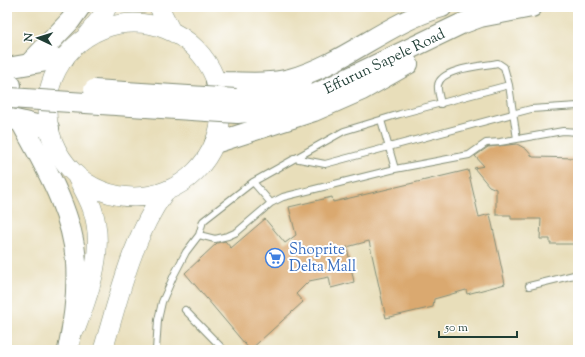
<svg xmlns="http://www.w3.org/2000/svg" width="585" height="357" viewBox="0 0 585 357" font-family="'Sorts Mill Goudy',serif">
<rect width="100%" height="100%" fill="#fff"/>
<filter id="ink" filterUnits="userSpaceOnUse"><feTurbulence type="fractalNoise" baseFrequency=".025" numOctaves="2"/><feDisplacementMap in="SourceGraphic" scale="8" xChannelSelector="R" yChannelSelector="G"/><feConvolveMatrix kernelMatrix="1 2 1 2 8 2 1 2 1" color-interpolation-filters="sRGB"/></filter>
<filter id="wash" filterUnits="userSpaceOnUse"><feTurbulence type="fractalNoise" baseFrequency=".012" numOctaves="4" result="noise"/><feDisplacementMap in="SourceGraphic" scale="16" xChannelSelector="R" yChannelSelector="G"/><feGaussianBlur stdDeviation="0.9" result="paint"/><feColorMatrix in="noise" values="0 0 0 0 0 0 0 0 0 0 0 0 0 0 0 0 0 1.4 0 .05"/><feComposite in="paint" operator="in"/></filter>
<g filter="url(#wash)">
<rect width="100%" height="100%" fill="#e8deba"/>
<g id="blocks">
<path fill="#daa970" d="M517 144 526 149 533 157 578 158V244H550V239H540L541 219H511V215H496V189L489 186 474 168 484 166 475 156 488 147Z
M468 170 479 217 490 214 505 284 467 294 466 290 434 299 433 307 386 318 369 241 347 247 354 282 331 288 329 277 309 281 296 294 303 302 250 350 185 273 217 243 225 241 231 248 265 219 285 243 296 235 289 207 332 197 333 202Z"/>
</g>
</g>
<g filter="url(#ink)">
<use href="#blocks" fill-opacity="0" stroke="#848e77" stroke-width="1"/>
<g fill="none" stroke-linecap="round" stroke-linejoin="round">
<defs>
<path id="service" d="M441 104C440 98 437 90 438 85 441 68 484 66 498 63L504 67 509 85
M381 120 395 169
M294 158 325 164 531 109 578 106
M253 182 271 203
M199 235 215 239 228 236 237 232 271 203 283 197 395 169 469 155 486 143 500 142 563 131 578 132
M529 286 578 274
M185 310 224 350
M156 350 158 320 162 302 174 275 186 252 199 235 203 221 253 182 344 131 400 114 509 85 517 139"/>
<path id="primary" d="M159 7 171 31
M47 110a87 87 0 1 1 174 0a87 87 0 1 1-174 0Z
M87 35 103 15 107 7
M76 328C90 291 106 248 92 208 88 197 82 187 77 177
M103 350C119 297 132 238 164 193"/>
<g id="trunk">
<path d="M29 64 70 21 80 7"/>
<path d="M7 68 64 58"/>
<path d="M216 82C240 82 267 85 290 79 345 64 387 22 442 7"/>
<path d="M7 85H11"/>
<path d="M236 99C259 98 281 96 302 87"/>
<path id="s1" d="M237 113 274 110 303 100 461 24 480 17 532 7"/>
<path d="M7 118 49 128"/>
<path d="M21 122C44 165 73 212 76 262 78 293 74 321 68 350"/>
<path d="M215 143 314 111 362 90 408 64"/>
</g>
</defs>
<use href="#service" stroke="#848e77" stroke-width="8"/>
<use href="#primary" stroke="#848e77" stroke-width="20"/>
<use href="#trunk" stroke="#848e77" stroke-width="22"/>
<use href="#service" stroke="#fff" stroke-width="6"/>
<use href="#primary" stroke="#fff" stroke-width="19"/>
<use href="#trunk" stroke="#fff" stroke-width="20"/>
<defs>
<path id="trunk-bridge" d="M94 90 236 99
M10 98 237 113"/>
</defs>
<use href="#trunk-bridge" stroke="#848e77" stroke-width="22" stroke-linecap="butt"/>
<use href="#trunk-bridge" stroke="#fff" stroke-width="20"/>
</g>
</g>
<defs>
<symbol id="supermarket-ring" viewBox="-11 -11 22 22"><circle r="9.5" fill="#fff" stroke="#3f7fe0" stroke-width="1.5"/><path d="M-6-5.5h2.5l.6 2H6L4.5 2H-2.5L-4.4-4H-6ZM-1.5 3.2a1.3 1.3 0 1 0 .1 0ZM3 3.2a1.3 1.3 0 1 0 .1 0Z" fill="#3f7fe0"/></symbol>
</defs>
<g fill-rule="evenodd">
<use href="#supermarket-ring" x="264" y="247" width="22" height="22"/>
</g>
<g text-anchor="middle" stroke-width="4" stroke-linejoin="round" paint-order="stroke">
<g font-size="15" fill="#1f3d34" stroke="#fff">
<text dy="5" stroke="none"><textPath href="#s1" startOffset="158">Effurun Sapele Road</textPath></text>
</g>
<g font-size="15" fill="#366cbe" stroke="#fff" text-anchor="start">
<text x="289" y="254">Shoprite<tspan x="289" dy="17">Delta Mall</tspan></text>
</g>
</g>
<rect width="585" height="357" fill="none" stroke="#fff" stroke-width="24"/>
<g transform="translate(38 38) rotate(274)" stroke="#ffffff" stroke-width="3" paint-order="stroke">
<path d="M0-3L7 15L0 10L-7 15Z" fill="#1f3d34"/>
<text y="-6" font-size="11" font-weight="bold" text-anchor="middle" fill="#1f3d34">N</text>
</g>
<path d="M439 331v6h78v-6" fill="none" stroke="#1f3d34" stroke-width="2"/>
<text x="445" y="331" font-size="12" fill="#1f3d34" stroke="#ffffff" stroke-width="3" paint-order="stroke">50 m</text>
</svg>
